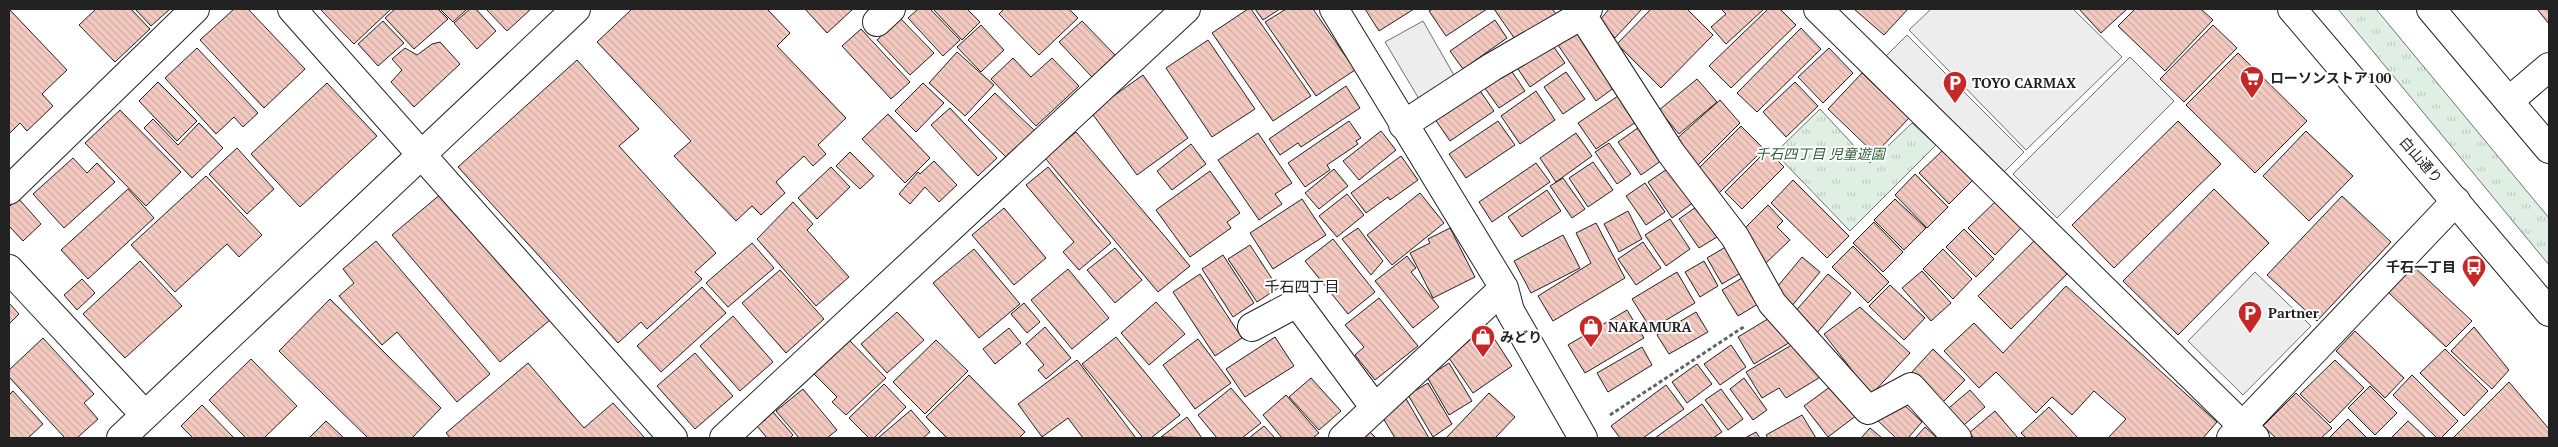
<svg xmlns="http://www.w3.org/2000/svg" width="2558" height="447" viewBox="0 0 2558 447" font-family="'PT Serif','Noto Sans JP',serif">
<defs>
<pattern id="grass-tufts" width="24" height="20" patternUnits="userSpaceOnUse" patternTransform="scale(1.25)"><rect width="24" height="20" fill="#e0efe3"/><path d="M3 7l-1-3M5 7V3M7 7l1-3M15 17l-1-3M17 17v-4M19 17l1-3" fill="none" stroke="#c0cdc2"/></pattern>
<pattern id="building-back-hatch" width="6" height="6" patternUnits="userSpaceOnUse" patternTransform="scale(1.25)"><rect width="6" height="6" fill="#f3c9c0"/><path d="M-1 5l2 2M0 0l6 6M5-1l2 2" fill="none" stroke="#d0aca5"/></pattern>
</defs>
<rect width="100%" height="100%" fill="#fff"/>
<path fill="url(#grass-tufts)" stroke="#6f6f6f" d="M2338 9H2376L2549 218V265Z
M1820 109 1870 163 1912 123 1936 145 1850 231 1775 153Z"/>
<path fill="#ededed" stroke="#6f6f6f" d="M1931 9H2073L2122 57 2026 150 1909 30Z
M1423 21 1459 84 1422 104 1385 42Z
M1907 35 2024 152 2003 173 1886 56Z
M2130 57 2174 101 2057 218 2013 174Z
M2255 272 2311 326 2243 395 2188 341Z"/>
<path fill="url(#building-back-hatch)" stroke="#222" d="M9 9 67 70 42 94 53 106 27 131 20 123 9 134Z
M96 9H131L150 29 115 62 79 25Z
M135 9H170L151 26Z
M234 9H248L305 69 264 108 200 40Z
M320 9H391L354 44Z
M395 9H438L448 19 414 49 385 18Z
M440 9H467L453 22Z
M470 9H476L496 31 477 49 454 23Z
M486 9H531L507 31Z
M632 9H767L790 33 777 46 846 118 818 145 826 154 813 166 804 156 776 182 785 193 761 215 752 206 736 221 674 156 691 141 597 42Z
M805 9H853L827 33Z
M918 9H930L960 40 943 56 908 18Z
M933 9H967L980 22 962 40Z
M1004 9H1069L1078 18 1039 55 999 14Z
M1248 9H1251L1311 96 1273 121 1212 33Z
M1255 9H1280L1263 20Z
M1286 9H1313L1355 70 1316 96 1265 22Z
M1365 9H1414L1379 31Z
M1433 9H1487L1446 36 1429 11Z
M1494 9H1552L1557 15 1517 42Z
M1609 9H1642L1615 38 1600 20Z
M1651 9H1687L1713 35 1661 88 1617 44Z
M1721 9H1764L1726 44 1711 27 1726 14Z
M1768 9H1780L1796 25 1731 88 1709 66Z
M1854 9H1908L1884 35Z
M2079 9H2127L2101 33Z
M2135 9H2201L2213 20 2165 71 2118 26Z
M2537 9H2549V24Z
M900 18 934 53 910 75 877 40Z
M1495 20 1507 38 1463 69 1450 51Z
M383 21 404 43 378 66 358 44Z
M1082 21 1115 55 1092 77 1059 42Z
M981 25 1004 50 981 72 957 47Z
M2213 25 2237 48 2184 102 2160 79Z
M1573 26 1615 87 1596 101 1554 39Z
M1801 28 1821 49 1757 112 1737 93Z
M861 29 910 82 891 99 842 46Z
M1208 40 1255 109 1212 137 1166 68Z
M1549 40 1565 63 1530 87 1514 63Z
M440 42 460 64 414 107 391 82 402 70 392 59 405 48 417 55 432 44Z
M197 48 258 113 243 127 234 117 216 134 165 78Z
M1829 48 1853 73 1823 103 1798 77Z
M957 52 994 85 965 116 929 83Z
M2238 53 2307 121 2255 173 2186 105Z
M1013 58 1031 77 1052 58 1079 86 1036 126 991 79Z
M577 60 639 129 619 146 716 253 695 272 702 279 647 329 641 322 618 343 458 167Z
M1508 66 1525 91 1499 108 1482 84Z
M1566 72 1585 99 1563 114 1544 87Z
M1862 73 1909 118 1875 154 1828 109Z
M1143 75 1188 138 1137 175 1091 112Z
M1697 79 1717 102 1679 134 1659 110Z
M158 82 197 121 177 141 139 101Z
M1474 82 1494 111 1450 141 1430 112Z
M1795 82 1818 106 1786 137 1763 112Z
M327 83 377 136 300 207 251 154Z
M923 83 944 103 916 132 895 111Z
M1346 86 1360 108 1301 147 1298 143 1280 155 1269 139Z
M1536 91 1555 120 1520 144 1501 116Z
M995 93 1035 131 1007 158 968 120Z
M1621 94 1639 120 1596 149 1578 123Z
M1720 100 1740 123 1697 166 1673 142Z
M950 108 997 158 978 176 931 125Z
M120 110 181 172 146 206 85 143Z
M888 114 930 158 905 183 862 139Z
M153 119 178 145 199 123 223 148 192 178 144 128Z
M1349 121 1361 138 1356 141 1358 144 1327 165 1330 170 1305 187 1288 163Z
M1498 121 1515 145 1466 178 1449 154Z
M2178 121 2221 164 2114 268 2072 225Z
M1642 125 1665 158 1641 175 1618 142Z
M1741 126 1764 149 1719 193 1697 170Z
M1381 131 1396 150 1359 180 1343 161Z
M2306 131 2353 176 2309 221 2263 176Z
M1076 132 1190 266 1158 292 1045 158Z
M1258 133 1292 183 1275 194 1282 204 1259 220 1218 160Z
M1576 133 1592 156 1556 182 1540 158Z
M1609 143 1631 174 1617 184 1595 152Z
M1191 144 1206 164 1172 190 1157 171Z
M237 148 274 189 247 214 209 174Z
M1944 149 1974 179 1949 204 1919 173Z
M1767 150 1784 167 1742 209 1725 192Z
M850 152 874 176 860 189 836 166Z
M1401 156 1418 180 1390 200 1388 197 1366 213 1351 193Z
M73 158 87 173 97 163 115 182 64 228 33 194Z
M934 161 957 185 939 202 925 187 910 204 899 194 918 172 920 174Z
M1593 162 1613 190 1588 207 1569 178Z
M1536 163 1550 182 1492 222 1479 202Z
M831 167 850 187 817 219 798 198Z
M1048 167 1111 243 1079 270 1063 252 1074 242 1026 185Z
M1670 167 1694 202 1672 218 1648 182Z
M1334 169 1348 186 1319 209 1305 193Z
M1210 171 1240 213 1227 222 1231 228 1190 257 1156 210Z
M1915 174 1948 207 1927 228 1895 195Z
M206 176 262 235 239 257 227 244 175 292 131 245Z
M1563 178 1585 209 1572 218 1550 186Z
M1793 180 1849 236 1827 258 1771 203Z
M1645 183 1665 212 1646 225 1626 196Z
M128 189 154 218 88 279 61 250Z
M2214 189 2269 243 2178 335 2123 281Z
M1547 190 1561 211 1522 237 1508 217Z
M442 193 550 320 500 362 392 235Z
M1420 193 1444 223 1392 265 1367 235Z
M1347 194 1364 215 1337 237 1319 216Z
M2342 196 2391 242 2317 321 2267 275Z
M18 198 41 224 23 241 9 226V207Z
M1302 199 1326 235 1273 269 1250 233Z
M1895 199 1926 228 1904 250 1874 220Z
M1996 201 2022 227 1995 255 1968 228Z
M793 202 813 224 807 230 849 277 816 306 757 239Z
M1768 205 1783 221 1777 227 1790 240 1766 263 1738 235Z
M1696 207 1717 237 1699 248 1679 219Z
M1004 208 1046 258 1014 285 972 235Z
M1628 211 1642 239 1619 252 1604 224Z
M1670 219 1690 249 1666 266 1645 235Z
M1874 222 1903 252 1883 272 1853 243Z
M1596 223 1625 278 1553 321 1538 296 1591 263 1576 233Z
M1358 228 1383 261 1371 275 1342 239Z
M1450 228 1475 277 1433 298 1410 253 1430 243 1428 239Z
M1964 229 1994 259 1976 277 1946 247Z
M1563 235 1580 268 1531 293 1514 261Z
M1333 239 1375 292 1348 314 1305 261Z
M2036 239 2069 272 2011 329 1978 296Z
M376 241 490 374 457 402 397 332 382 345 339 296 354 283 343 269Z
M1643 242 1661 268 1636 285 1618 259Z
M752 243 774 268 728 307 706 283Z
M1250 245 1278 288 1257 302 1228 259Z
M1729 245 1744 271 1722 284 1707 258Z
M1853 246 1889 282 1868 303 1832 267Z
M1115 248 1142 280 1115 303 1087 270Z
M974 249 1020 304 979 338 933 283Z
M1943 249 1972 279 1953 299 1923 269Z
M1223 255 1254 303 1233 317 1202 269Z
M1407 256 1416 268 1411 272 1439 307 1413 328 1375 281Z
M1802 257 1820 272 1791 307 1773 292Z
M140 261 182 306 125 358 83 314Z
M1704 261 1718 286 1700 297 1685 272Z
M2411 264 2472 321 2446 347 2387 291Z
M1068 269 1109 318 1072 349 1031 300Z
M780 270 824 319 786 353 742 303Z
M1922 271 1951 303 1931 321 1902 288Z
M1677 272 1695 303 1651 329 1632 299Z
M1200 274 1242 338 1215 356 1173 292Z
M1828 274 1851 293 1816 334 1793 314Z
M1742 278 1758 304 1738 316 1722 290Z
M82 279 95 293 77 310 64 295Z
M1890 285 1925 318 1904 340 1869 306Z
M2066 286 2217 422 2203 438H2108L2126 419 2094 391 2072 415 2052 397 2036 413 1996 372 1979 388 1944 351 1974 323 2003 353Z
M702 287 726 313 661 372 637 346Z
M1379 298 1418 346 1375 380 1355 355 1364 347 1345 325Z
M330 299 441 408 412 438H368L279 351Z
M1156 302 1185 334 1149 365 1121 333Z
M9 303 19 314 9 324Z
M1024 303 1040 322 1027 333 1011 314Z
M1860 307 1910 353 1871 395 1824 334Z
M1627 310 1644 338 1585 373 1568 345Z
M897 312 924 340 887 373 861 344Z
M1696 312 1708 332 1669 354 1657 335Z
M1776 314 1792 341 1754 364 1738 337Z
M733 316 773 362 740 391 700 346Z
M1486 326 1512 366 1473 393 1449 358Z
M1045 327 1071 358 1046 379 1038 370 1044 365 1026 344Z
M2474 327 2509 370 2492 389 2451 351Z
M1009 328 1021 343 995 364 983 349Z
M2355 331 2404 378 2385 398 2336 351Z
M1116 337 1180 415 1151 438H1143L1082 364Z
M1275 337 1294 366 1245 397 1226 369Z
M43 338 94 394 84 403 98 419 77 438H65L9 377V370Z
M1198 339 1231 383 1195 409 1163 365Z
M849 340 886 378 846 415 832 402 837 397 813 373Z
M936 340 968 371 925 414 893 382Z
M1800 340 1822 376 1786 398 1779 388 1762 398 1746 372Z
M1731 345 1746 367 1720 385 1704 364Z
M1642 347 1652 365 1608 392 1597 373Z
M1933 349 1965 380 1942 403 1911 373Z
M2445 349 2488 391 2464 416 2420 373Z
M695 353 733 396 695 429 657 386Z
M251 359 297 406 264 438H246L209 400Z
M1077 360 1136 438H1083L1068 418 1042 437 1018 404Z
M2335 360 2364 388 2330 423 2300 394Z
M528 363 584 428 613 403 645 438H450L446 433Z
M1449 363 1472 401 1449 415 1427 377Z
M1697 364 1712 384 1687 403 1672 382Z
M969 375 1025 432 1019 438H947L926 417Z
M2412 375 2458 421 2441 438H2437L2393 395Z
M1311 378 1341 411 1319 430 1289 397Z
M1744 378 1767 410 1753 420 1730 389Z
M1838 381 1861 412 1828 437 1804 406Z
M2509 382 2549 429V438H2453Z
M1428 383 1452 424 1433 437 1408 395Z
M884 384 906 407 874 438H869L849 418Z
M1666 385 1684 409 1643 438H1620L1611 426Z
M2370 386 2397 413 2375 435 2348 408Z
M1231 388 1261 423 1242 438H1217L1198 415Z
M803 389 837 430 827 438H799L776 411Z
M1721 389 1743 419 1728 430 1705 400Z
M1970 390 1985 407 1958 430 1943 413Z
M13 391 43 424 28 438H9V395Z
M1489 393 1515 417 1495 438H1446Z
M2296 393 2332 428 2321 438H2276L2263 426Z
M1286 395 1319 433 1313 438H1282L1263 415Z
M1895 396 1922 422 1908 438H1896L1875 418Z
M1405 397 1429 438H1395L1380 413Z
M1702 404 1722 432 1713 438H1655Z
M202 405 234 438H193L181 426Z
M2049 407 2078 438H2026L2021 433Z
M911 410 930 432 923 438H878Z
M1995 411 2018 438H1974L1969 433Z
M773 412 793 435 790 438H767L757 426Z
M1802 415 1816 438H1768L1766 435Z
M1187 417 1202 438 1161 437Z
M2348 419 2366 437 2364 438H2329Z
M326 421 344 438H309Z
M2408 421 2426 438H2391Z
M1264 426 1275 438H1249Z
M1925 427 1937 438H1915Z
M1870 428 1882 438H1861Z
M1370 432 1376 438H1363Z
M1756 432 1760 438H1745Z"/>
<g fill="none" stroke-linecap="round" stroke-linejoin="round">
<defs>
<path id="minor" d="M292 9 673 438
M1334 9 1504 288 1510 311 1583 438
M1818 9 2255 438
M1582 15 1671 153 1735 237 1772 303 1868 410 1911 387 1957 438
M877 22 891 9
M2509 101 2549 67
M1403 125 1492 67 1582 15 1588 9
M9 190 195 9
M9 269 145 415
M1252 327 1297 303 1375 408
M121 438 576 9
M724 438 1186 9
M1343 438 1504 288
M2231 438 2456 201"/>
<path id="highway" d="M2292 9 2549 312
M2431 9 2549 149"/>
</defs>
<use href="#minor" stroke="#222" stroke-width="30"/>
<use href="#highway" stroke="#222" stroke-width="30"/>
<path stroke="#646464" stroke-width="3" stroke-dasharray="4 2.5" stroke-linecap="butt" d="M1610 415 1745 326"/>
<use href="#minor" stroke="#fff" stroke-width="28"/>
<use href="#highway" stroke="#fff" stroke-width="28"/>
</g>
<defs>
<symbol id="supermarket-pin" viewBox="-11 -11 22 30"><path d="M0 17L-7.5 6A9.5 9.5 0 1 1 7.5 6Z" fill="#c62828" stroke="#fff"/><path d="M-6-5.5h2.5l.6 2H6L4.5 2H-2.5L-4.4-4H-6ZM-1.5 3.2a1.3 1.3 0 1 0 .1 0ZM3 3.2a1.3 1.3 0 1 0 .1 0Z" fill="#fff"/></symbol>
<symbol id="parking-pin" viewBox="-11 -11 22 30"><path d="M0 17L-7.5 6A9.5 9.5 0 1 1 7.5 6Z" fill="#c62828" stroke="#fff"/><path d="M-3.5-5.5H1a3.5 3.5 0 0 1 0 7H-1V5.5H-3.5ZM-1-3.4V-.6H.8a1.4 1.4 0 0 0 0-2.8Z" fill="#fff"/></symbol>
<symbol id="bus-pin" viewBox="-11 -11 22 30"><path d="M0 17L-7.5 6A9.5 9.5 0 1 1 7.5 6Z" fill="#c62828" stroke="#fff"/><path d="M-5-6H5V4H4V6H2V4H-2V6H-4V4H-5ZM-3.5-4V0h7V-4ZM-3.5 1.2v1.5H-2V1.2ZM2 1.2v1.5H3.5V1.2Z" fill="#fff"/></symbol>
<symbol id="shop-pin" viewBox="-11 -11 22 30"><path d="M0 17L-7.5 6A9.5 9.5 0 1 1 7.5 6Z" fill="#c62828" stroke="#fff"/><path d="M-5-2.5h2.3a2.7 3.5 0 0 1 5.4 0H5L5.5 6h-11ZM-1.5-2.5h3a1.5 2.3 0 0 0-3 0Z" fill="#fff"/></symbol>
</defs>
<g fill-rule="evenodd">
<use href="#supermarket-pin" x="2238" y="64" width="28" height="38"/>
<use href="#parking-pin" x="1941" y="69" width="28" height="38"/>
<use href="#bus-pin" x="2460" y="253" width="28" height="38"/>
<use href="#parking-pin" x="2236" y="299" width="28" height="38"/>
<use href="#shop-pin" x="1577" y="313" width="28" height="38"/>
<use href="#shop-pin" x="1469" y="323" width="28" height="38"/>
</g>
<g text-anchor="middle" stroke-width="4" stroke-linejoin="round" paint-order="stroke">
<g font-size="14" font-weight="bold" fill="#222" stroke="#fff" text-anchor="start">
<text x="2270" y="83">ローソンストア100</text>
<text x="1972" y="88">TOYO CARMAX</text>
<text x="2456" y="272" text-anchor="end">千石一丁目</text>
<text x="2268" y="318">Partner</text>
<text x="1608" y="332">NAKAMURA</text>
<text x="1500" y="342">みどり</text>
</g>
<g font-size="14" font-style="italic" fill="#2f5e38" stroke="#fff">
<text x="1820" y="159">千石四丁目 児童遊園</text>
</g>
<g font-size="14" fill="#222" stroke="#fff">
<text transform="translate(2421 160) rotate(49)" y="5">白山通り</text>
</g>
<g font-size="15" fill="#222" stroke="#fff">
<text x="1302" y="292">千石四丁目</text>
</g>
</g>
<rect width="2558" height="447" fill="none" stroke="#222222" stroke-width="20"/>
</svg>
